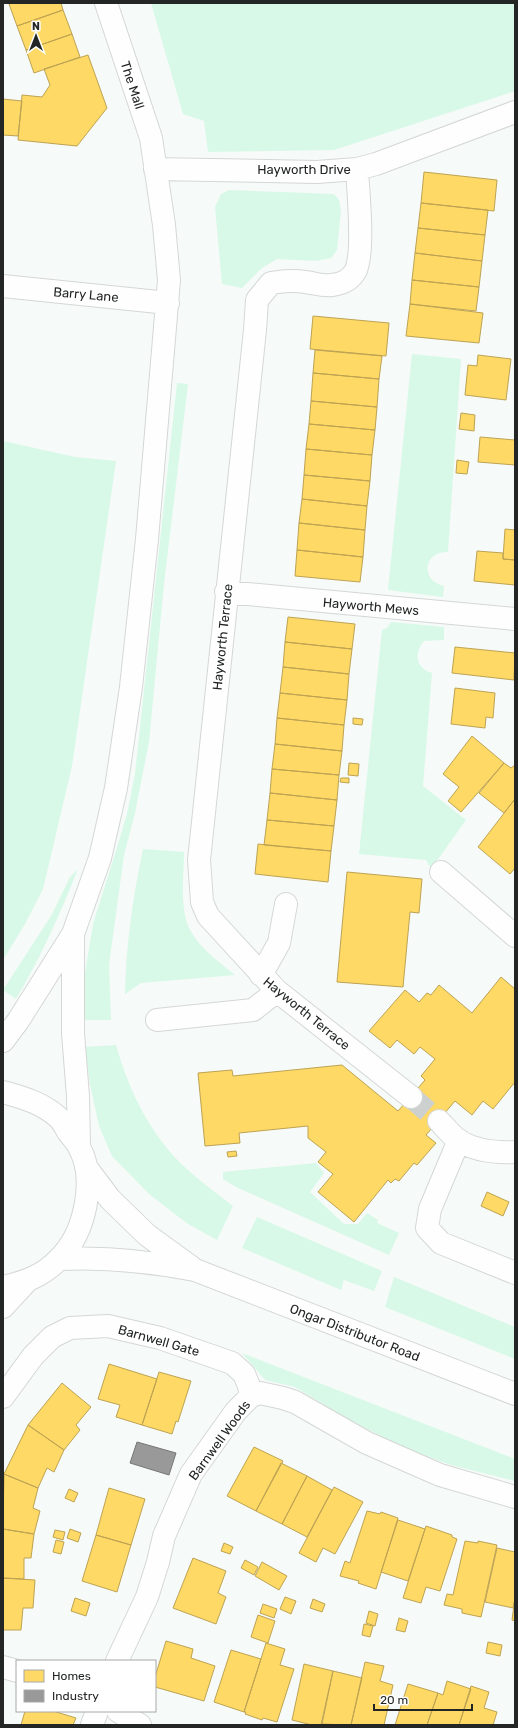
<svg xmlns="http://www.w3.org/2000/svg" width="518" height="1728" viewBox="0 0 518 1728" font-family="Rubik,sans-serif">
<rect width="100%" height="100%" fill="#f6faf8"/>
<path fill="#d8f9e8" d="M151 3H515V91L334 150 208 152 204 121 183 114Z
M229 190 334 194 339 200 341 211 337 250 331 258 316 261 277 259 262 268 242 288 222 284 215 207 221 194Z
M412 354 461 359 448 552C423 551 420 581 444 586L443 597 388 590Z
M177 383 188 384 164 584 149 742 135 813 124 855 109 965 111 1020H84V979L93 924 115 854 127 814 135 774Z
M3 441 75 457 116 461 72 766 43 889 25 924 3 960Z
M391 622 444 627V640L424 641C414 653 415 668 432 673L423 786 466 820 431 869 426 860 359 854 382 630 387 628Z
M143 849 184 852C184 875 180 901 187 923 195 945 218 961 235 975L141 983 125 994C126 945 133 896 143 849Z
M78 869C60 914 41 957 16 999L3 990 51 916 70 877Z
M116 1045C129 1091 151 1137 188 1170 202 1183 218 1194 233 1206L217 1240 188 1224 149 1194 112 1156 99 1126 90 1084 85 1047Z
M316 1163 324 1173 310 1192 344 1224H358L367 1213 378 1220 377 1223 399 1233 389 1255 236 1187 223 1179V1172Z
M257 1217 382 1271 374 1291 344 1280 341 1290 242 1248Z
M394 1277 515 1327V1359L385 1307Z
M242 1353 515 1459V1481L451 1465 404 1448 346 1418 295 1387 265 1380Z"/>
<path fill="#ffd966" stroke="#bda352" d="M11 3H61L63 10 17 26 9 4Z
M63 10 72 34 26 50 17 26Z
M72 34 80 57 34 73 26 50Z
M88 55 107 108 77 146 18 140 22 95 42 97 50 85 44 69Z
M3 99 22 101 18 136 3 135Z
M424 172 497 180 494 211 421 203Z
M421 203 488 210 485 235 418 228Z
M418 228 485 235 482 261 415 253Z
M415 253 482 261 479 287 412 280Z
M412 280 479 287 476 311 410 304Z
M410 304 483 313 479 343 406 336Z
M313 316 389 323 386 356 310 349Z
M315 350 382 356 379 379 313 373Z
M478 355 511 359 506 400 465 395 468 365 477 366Z
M313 373 379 379 377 407 311 401Z
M311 401 377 407 375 430 309 424Z
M461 413 475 415 474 431 459 429Z
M309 424 375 430 372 455 306 449Z
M480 437 515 440V465L478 462Z
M306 449 372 455 370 481 304 475Z
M457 460 469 462 467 474 456 473Z
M304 475 370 481 367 506 302 499Z
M302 499 367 506 365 530 299 523Z
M299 523 365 530 363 557 297 550Z
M505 529 515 530V560L503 559Z
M297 550 363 557 360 582 295 576Z
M477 551 503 553V559L515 560V585L474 581Z
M288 617 355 624 352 649 285 642Z
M285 642 352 649 349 674 283 667Z
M455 647 515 653 514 680 452 673Z
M283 667 349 674 347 700 280 693Z
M455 688 495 693 493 718 486 717 485 728 451 724Z
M280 693 347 700 344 725 277 718Z
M277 718 344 725 342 751 275 744Z
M353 718 363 719 362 725 353 724Z
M472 736 504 763 461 812 448 801 459 787 443 774Z
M275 744 342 751 339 775 272 769Z
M349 763 359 764 358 776 348 775Z
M504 763 511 768 515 765V799L504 813 479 793Z
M272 769 339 775 337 800 270 793Z
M341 778H349V783L340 782Z
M270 793 337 800 334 826 267 820Z
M515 799V868L510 874 478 847Z
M267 820 334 826 331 851 264 845Z
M258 844 331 851 328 882 255 874Z
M347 872 422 879 419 913 410 912 403 987 337 982Z
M501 977 515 989V1082L493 1109 483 1101 472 1115 455 1101 426 1135 436 1143 417 1165 414 1163 399 1181 395 1179 391 1183 388 1180 354 1222 318 1192 333 1174 318 1162 326 1152 308 1138V1126L239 1133 240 1143 205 1146 198 1073 232 1070 233 1076 342 1065 398 1111 425 1080 421 1076 435 1059 420 1047 414 1054 397 1040 390 1048 369 1031 405 990 419 1002 427 993 431 995 439 985 472 1013Z
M236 1151 237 1156 228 1157 227 1152Z
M487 1192 509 1202 503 1216 481 1206Z
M109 1364 157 1379 142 1425 116 1417 120 1405 98 1399Z
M159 1372 191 1381 178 1422 176 1421 172 1434 142 1425Z
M62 1383 91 1407 76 1425 80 1430 64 1450 28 1425Z
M28 1425 64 1450 54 1472 47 1468 38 1488 4 1474Z
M254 1447 283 1461 256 1511 227 1496Z
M281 1463 307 1476 282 1524 256 1511Z
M4 1474 38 1488 33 1508 40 1511 34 1534 3 1529Z
M307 1476 332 1490 307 1537 282 1524Z
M334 1487 363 1502 335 1554 323 1548 316 1562 299 1553Z
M109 1488 145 1499 131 1545 96 1535Z
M69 1489 78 1493 74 1502 65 1498Z
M367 1511 380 1514 381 1512 398 1518 376 1589 358 1583 359 1581 340 1576 345 1561 350 1563Z
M398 1520 425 1529 408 1581 381 1572Z
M426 1526 452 1535V1537L457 1539 440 1591 426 1587 421 1603 403 1598Z
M3 1529 34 1534 31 1558H24V1579L3 1578Z
M70 1529 81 1533 78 1542 67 1538Z
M55 1530 65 1532 63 1540 53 1537Z
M96 1535 131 1545 117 1592 82 1581Z
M56 1540 64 1542 61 1554 53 1552Z
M465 1541 478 1543V1541L497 1545 481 1617 462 1613V1609L444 1605 447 1594 453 1595Z
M224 1543 233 1547 230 1554 221 1551Z
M497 1548 515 1552V1598L513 1608 485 1602Z
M193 1558 226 1571 218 1593 226 1597 216 1624 173 1608Z
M245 1560 258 1567 254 1575 241 1568Z
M262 1562 287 1576 279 1590 255 1576Z
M3 1578 35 1580 33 1608H23L21 1630H3Z
M285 1597 296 1601 291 1614 280 1609Z
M75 1598 90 1603 86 1616 71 1611Z
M515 1598V1621L512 1620Z
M313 1599 325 1604 322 1612 310 1608Z
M263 1604 277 1609 274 1618 260 1613Z
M369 1611 378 1614 375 1626 366 1623Z
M258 1615 275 1621 268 1643 251 1637Z
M399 1618 408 1621 405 1632 396 1630Z
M364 1624 373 1626 370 1637 362 1635Z
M166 1641 193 1649 191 1658 215 1666 204 1701 155 1687V1677Z
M488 1642 502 1645 500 1656 486 1653Z
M266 1643 285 1649 280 1665 294 1669 277 1722 263 1718 262 1720 245 1714 246 1712H244Z
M231 1650 261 1659 244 1712 214 1702Z
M365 1662 384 1666 380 1681 393 1685 384 1725H351Z
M304 1664 333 1671 321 1725H312L292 1720Z
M333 1671 362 1678 351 1725 322 1724Z
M447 1681 471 1689 459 1725H427L438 1693 443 1695Z
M408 1684 438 1693 427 1725H395Z
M471 1686 489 1692 484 1708 497 1712 493 1725H459Z
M25 1711H53L76 1718 73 1725H21Z"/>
<path fill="#999" stroke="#767676" d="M137 1442 176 1453 169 1475 130 1463Z"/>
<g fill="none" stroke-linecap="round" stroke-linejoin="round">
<path stroke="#ccd0ce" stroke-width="22" stroke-dasharray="22 11" stroke-linecap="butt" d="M411 1097 439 1121"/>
<defs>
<path id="minor" d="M155 169 317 172 357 169 376 164 515 112
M357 169C358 191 365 254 355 272 350 280 341 284 332 285 322 286 314 283 305 282 294 280 282 281 271 283L257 300 255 330 199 860 202 902 208 916 277 991 411 1097
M3 286 168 303
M226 592 515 619
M441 872 515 936
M73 934V1033L78 1096 79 1147
M261 975 279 943 286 904
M157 1020 253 1010 277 991
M3 1041 18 1021 73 934 100 858 116 788 131 687 147 539 169 280 164 225 151 138 106 3
M3 1092C24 1098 43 1103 60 1119 63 1123 66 1128 68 1132 72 1137 76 1141 79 1147 97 1179 85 1234 59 1259 43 1276 25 1282 3 1287
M439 1121C445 1127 452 1136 459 1141 476 1151 496 1153 515 1152
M459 1140 430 1209 427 1228 441 1243 515 1273
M86 1167 110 1199 147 1235 191 1267
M60 1259C103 1257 153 1262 195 1270L515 1394
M3 1307 27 1281
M3 1397 33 1356 52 1337 70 1328 108 1326 160 1338 232 1363 244 1374 249 1386 251 1396
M117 1661 147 1597 158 1562 164 1536 191 1474 236 1411 251 1396 260 1393 283 1398 295 1402 367 1443 440 1475 515 1497
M3 1667 17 1671
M118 1711 140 1725
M92 1725 97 1711"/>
</defs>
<use href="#minor" stroke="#d4d7d5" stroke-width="24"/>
<use href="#minor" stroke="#fefefe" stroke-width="22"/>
</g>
<g text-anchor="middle" stroke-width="4" stroke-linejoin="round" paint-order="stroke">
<g font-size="13" fill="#232625" stroke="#fff">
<text transform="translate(133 85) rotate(72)" y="5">The Mall</text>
<text x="304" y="174">Hayworth Drive</text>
<text transform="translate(86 294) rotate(5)" y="5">Barry Lane</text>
<text transform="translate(371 606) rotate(5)" y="5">Hayworth Mews</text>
<text transform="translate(222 637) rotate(-84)" y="5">Hayworth Terrace</text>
<text transform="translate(307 1013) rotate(39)" y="5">Hayworth Terrace</text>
<text transform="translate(355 1332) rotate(21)" y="5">Ongar Distributor Road</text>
<text transform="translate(159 1340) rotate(16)" y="5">Barnwell Gate</text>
<text transform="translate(219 1440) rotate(-54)" y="5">Barnwell Woods</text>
</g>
</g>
<rect width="518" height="1728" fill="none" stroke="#232625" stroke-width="8"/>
<rect x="16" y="1660" width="140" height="52" fill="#ffffff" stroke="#a7a8a8"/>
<rect x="24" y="1670" width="20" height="12" fill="#ffd966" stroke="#a7a8a8"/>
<text x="52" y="1680" font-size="12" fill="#232625">Homes</text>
<rect x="24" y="1690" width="20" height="12" fill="#999999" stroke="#a7a8a8"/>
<text x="52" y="1700" font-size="12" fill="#232625">Industry</text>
<g transform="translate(36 36)" stroke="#ffffff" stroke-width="3" paint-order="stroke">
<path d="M0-3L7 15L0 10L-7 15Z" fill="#232625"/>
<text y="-6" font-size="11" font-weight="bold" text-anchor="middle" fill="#232625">N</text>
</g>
<path d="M374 1704v6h98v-6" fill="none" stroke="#232625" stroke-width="2"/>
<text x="380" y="1704" font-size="12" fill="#232625" stroke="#ffffff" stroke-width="3" paint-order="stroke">20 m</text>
</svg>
